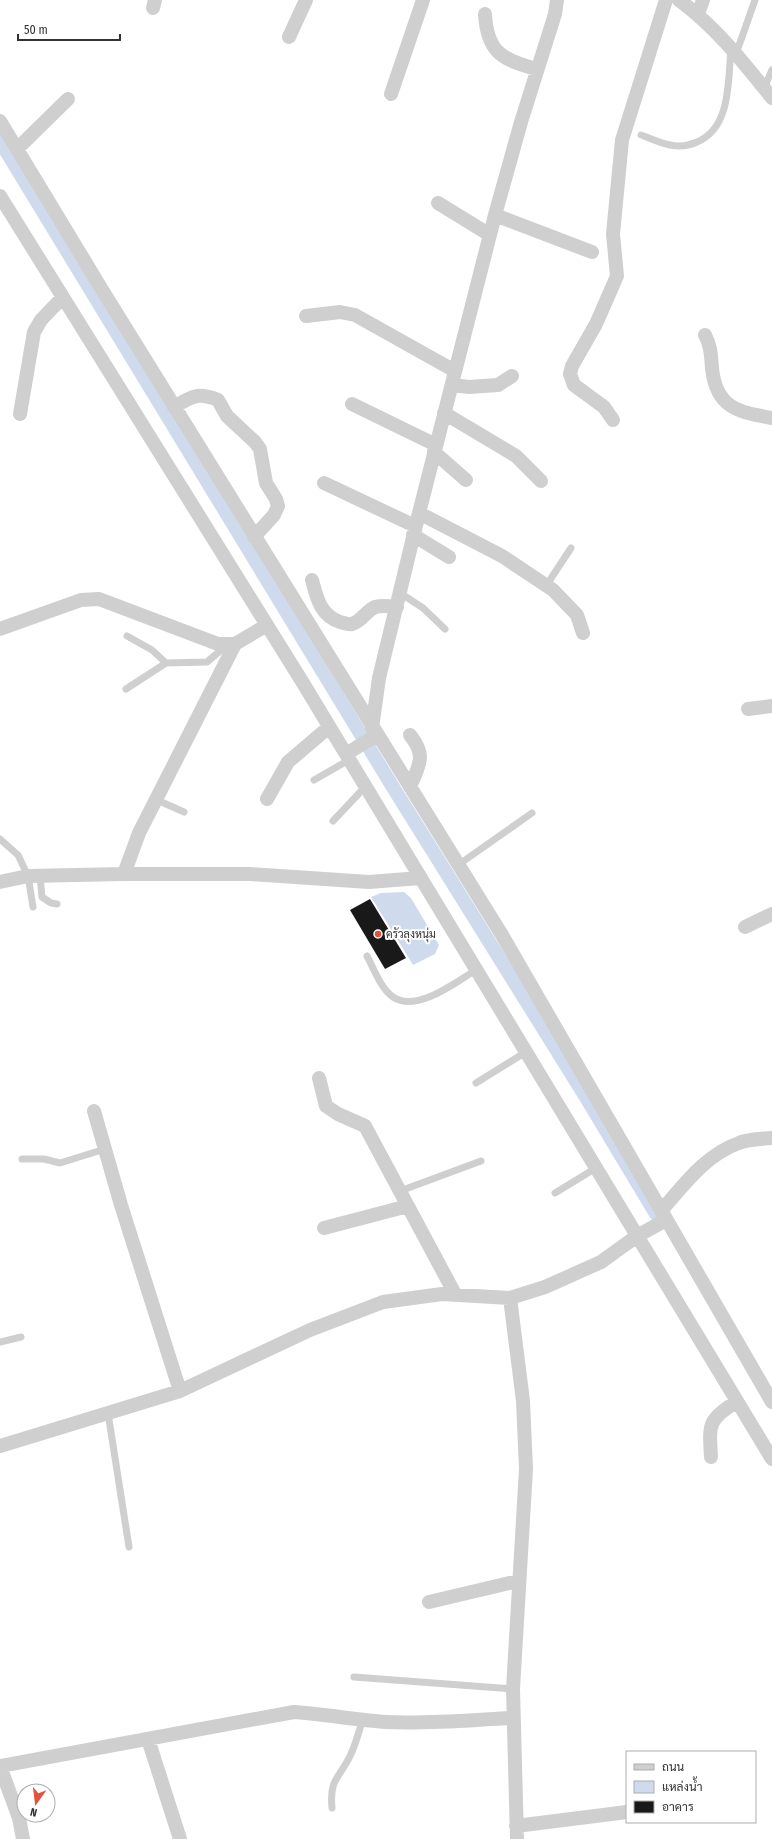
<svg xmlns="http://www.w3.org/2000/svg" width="772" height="1839" viewBox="0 0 772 1839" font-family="'Fira Sans Condensed',Sarabun,sans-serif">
<rect width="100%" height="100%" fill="#fff"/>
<path fill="#cfdbed" d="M404 892 411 898 439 945 435 954 413 965 371 897 381 893Z"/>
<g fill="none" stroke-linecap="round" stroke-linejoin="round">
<path stroke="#cfdbed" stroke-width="14" d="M0 141 391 784 587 1099 656 1214"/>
</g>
<path fill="#191919" d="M370 899 406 958 385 969 350 910Z"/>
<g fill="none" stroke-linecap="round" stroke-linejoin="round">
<path stroke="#cfcfcf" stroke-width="7" d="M736 54 755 0
M764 88 772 70
M641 135C650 138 660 143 670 145 679 147 688 146 697 142 731 128 728 81 731 49
M546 586 571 548
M400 593 423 608 445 629
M127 636 152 650 166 663
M126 689 166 663 207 662 227 645
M314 780 349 760
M157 800 184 812
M333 821 365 787
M0 839 18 855 28 876 33 907
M458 865 532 813
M40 876 42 897 51 903 57 904
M367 956C374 969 381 989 393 997 417 1013 456 982 476 970
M476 1083 526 1052
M22 1159H44L60 1163 105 1149
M400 1191 481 1161
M555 1193 596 1168
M0 1342 21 1337
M108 1413 129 1547
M354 1677 513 1689
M332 1808C329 1778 340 1778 351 1754 356 1743 359 1731 363 1719"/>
<path stroke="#cfcfcf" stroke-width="14" d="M679 0C716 27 743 62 772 98
M153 8 155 0
M485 14C487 52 502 60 537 69
M698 14 703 0
M289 37 306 0
M391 94 423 0
M0 121 101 288 502 935 772 1402
M17 149 68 99
M0 196 303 683 772 1459
M438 203 490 235
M495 215 592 252
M306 316 340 312 355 315 455 371
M705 335C711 346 711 356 712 368 716 408 738 412 772 418
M452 385 469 387 498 385 512 376
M352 404 436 445
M174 407C192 396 198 392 218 400L227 416 255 442 260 449 266 483 276 499 278 506 274 515 254 537
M444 413 516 456 541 481
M20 414 34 332 41 320 62 298
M613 420 604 407 574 385 570 374 572 366 596 324 617 276 613 234 622 140 666 0
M434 452 466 480
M324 483 415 526
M419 513 502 556 553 590 577 615 583 633
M413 535 449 557
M312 580C317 598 320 615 340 622 344 623 349 625 352 624 362 621 366 611 375 607 382 605 390 606 397 607
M0 629 81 600 99 599 218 644H235L267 625
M748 709 772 706
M372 728 379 678 419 513 495 215 521 122 555 14 557 0
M410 735C427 756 419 765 410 787
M346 754 377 735
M267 799 288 762 329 727
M124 874 139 833 235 644
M0 882 28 876 124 874H250L369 882 420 878
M745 927 772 914
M319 1078 326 1106 338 1114 365 1126 455 1294
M94 1111 121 1205 180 1391
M661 1211C684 1185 705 1155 739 1143 748 1139 762 1139 772 1138
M324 1228 408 1206
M510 1298 523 1401 526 1469 513 1689 517 1839
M0 1446 180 1391 310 1330 383 1302 442 1294 510 1298 545 1287 601 1262 637 1236 666 1220
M711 1457C709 1422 708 1421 737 1401
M429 1602 518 1581
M148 1739 180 1839
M0 1766 294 1712C325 1714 355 1720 386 1722 428 1724 470 1720 512 1718
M0 1766 19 1818 23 1839
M516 1826 627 1812"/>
</g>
<circle fill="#e2523c" stroke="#fff" stroke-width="1.5" cx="378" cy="934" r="4"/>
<g text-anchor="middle" stroke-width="4" stroke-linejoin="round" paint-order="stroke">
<g font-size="11" fill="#323232" stroke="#fff" text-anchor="start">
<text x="386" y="938">ครัวลุงหนุ่ม</text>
</g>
</g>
<rect x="626" y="1751" width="130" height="72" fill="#ffffff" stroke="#adadad"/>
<rect x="634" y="1764" width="20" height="6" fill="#cfcfcf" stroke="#adadad"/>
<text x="662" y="1771" font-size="12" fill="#323232">ถนน</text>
<rect x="634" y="1781" width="20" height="12" fill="#cfdbed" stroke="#adadad"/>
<text x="662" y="1791" font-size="12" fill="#323232">แหล่งน้ำ</text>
<rect x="634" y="1801" width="20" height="12" fill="#191919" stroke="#adadad"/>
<text x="662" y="1811" font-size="12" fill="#323232">อาคาร</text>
<g transform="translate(36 1803) rotate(194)"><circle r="19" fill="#ffffff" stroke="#adadad"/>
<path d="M0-3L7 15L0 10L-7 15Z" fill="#e2523c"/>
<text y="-6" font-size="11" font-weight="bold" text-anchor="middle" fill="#323232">N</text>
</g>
<path d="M18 34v6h102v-6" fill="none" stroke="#323232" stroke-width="2"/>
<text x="24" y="34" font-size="12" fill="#323232" stroke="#ffffff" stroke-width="3" paint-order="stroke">50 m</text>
</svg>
